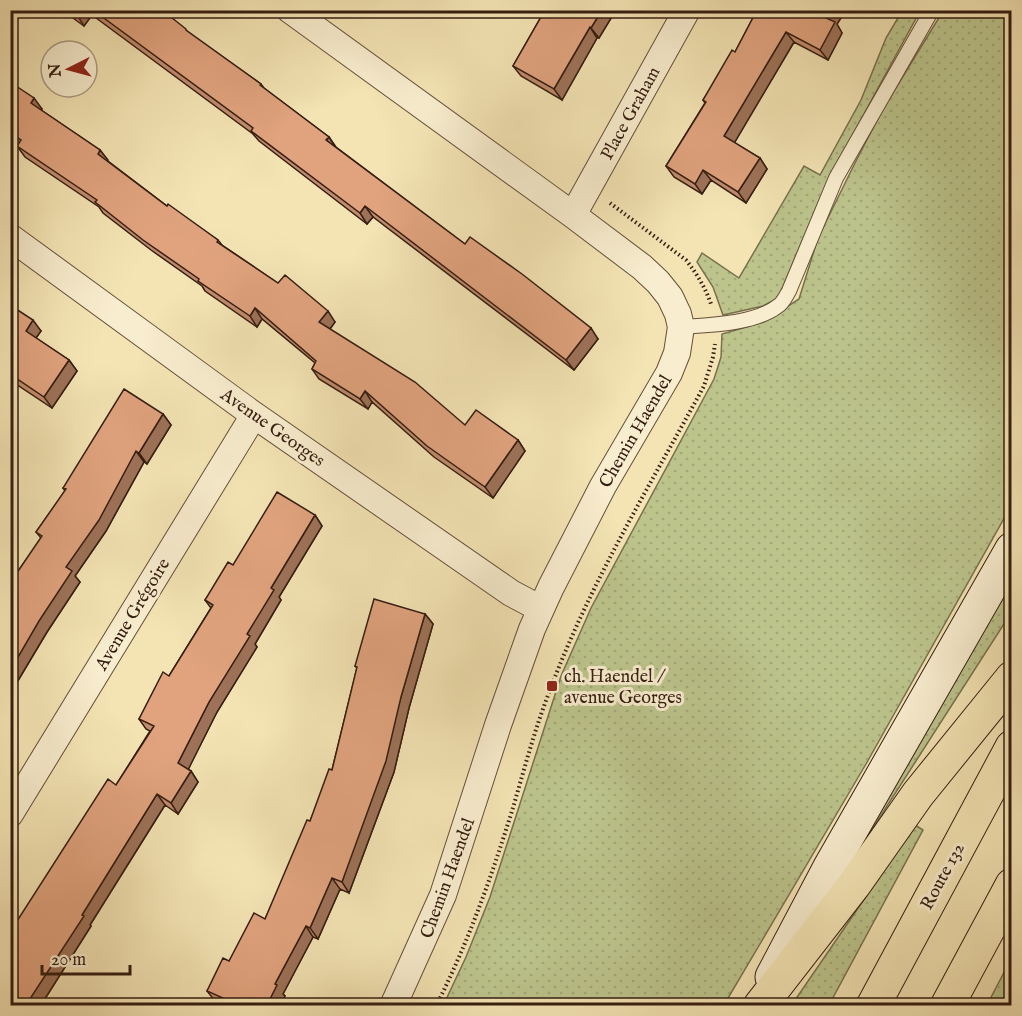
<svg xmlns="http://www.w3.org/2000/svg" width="1022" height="1016" viewBox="0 0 1022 1016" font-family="'IM FELL English',serif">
<defs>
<pattern id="grass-dots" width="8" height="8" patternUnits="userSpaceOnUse" patternTransform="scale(1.5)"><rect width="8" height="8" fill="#bcc48c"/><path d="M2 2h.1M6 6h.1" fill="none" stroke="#a2a878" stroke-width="1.8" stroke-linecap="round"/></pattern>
</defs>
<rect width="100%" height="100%" fill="#f4e4b4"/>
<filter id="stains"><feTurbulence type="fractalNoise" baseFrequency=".00333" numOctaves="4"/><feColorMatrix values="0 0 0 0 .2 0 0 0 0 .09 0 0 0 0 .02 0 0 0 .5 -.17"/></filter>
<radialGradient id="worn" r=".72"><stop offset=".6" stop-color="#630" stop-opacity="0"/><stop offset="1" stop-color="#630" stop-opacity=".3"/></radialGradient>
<path fill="url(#grass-dots)" stroke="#78704e" stroke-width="1.5" d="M902 11H920L828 180 778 298 763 306 723 315 713 287 697 262 702 253 739 278 804 166 820 175 861 100 886 38Z
M943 11H1011V506L866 764 724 1005 443 1006 466 957 490 897 561 676 591 608 714 379 721 357 722 334 764 322 799 299 818 238 855 163 883 109Z
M1011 575V613L862 845 858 844Z
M915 825 923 830 829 1005 791 1006Z
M1011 959V1005H987Z"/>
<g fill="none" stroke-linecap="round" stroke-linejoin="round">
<defs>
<path id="lane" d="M681 327C709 325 755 324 778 306 783 303 786 296 789 291L836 178 932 10"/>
<path id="street" d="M290 10 573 215 642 267 658 282 670 297 678 314 681 327 677 353 669 373 603 486 551 587 532 629 498 725 443 895 393 1006
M573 215 687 10
M10 237 254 415 511 593 541 609
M10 814 254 415"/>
<path id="secondary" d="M772 977 830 867 1012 549"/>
<path id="highway" d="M760 1006 854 885 918 794 1012 678
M873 1006 1012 747
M947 1006 1012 885"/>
</defs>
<use href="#lane" stroke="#654f3a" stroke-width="16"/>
<use href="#street" stroke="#654f3a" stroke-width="28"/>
<use href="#secondary" stroke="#351d11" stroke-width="35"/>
<use href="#highway" stroke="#351d11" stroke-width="35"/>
<path stroke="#351d11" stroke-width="4" stroke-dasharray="1.5 3" stroke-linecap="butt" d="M403 10 411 17 416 10
M610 203 686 260C697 274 705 287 711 304
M436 1006C468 943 491 878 512 811 523 774 533 735 547 698 587 588 648 489 704 386L713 357 715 344"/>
<use href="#lane" stroke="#f8edce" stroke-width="14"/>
<use href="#street" stroke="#f8edce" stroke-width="26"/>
<use href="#secondary" stroke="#f8edce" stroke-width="33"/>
<use href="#highway" stroke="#f4e4b4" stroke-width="33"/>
</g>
<path fill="#c18c6c" stroke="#351d11" stroke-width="1.5" d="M62 10H162L189 33 261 84 264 88 329 137 336 147 465 244 598 339 574 370 373 217 367 224 259 141 253 134 92 15 84 26Z
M545 10H616L599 38H597L562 100 521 76 513 66Z
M757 10H846L837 24 842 33 828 60 794 42 734 143 760 158 767 169 746 203 711 180 702 194 674 177 666 166 705 103 703 100 735 52Z
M10 82 42 109 41 110 100 150 108 161 167 206 218 240 222 245 335 322 330 329 465 425 518 440 525 451 493 498 434 457 372 402 368 409 319 379 312 369 315 363 262 319 257 327 205 291 202 286 151 250 103 213 99 207 25 157 17 146 19 144 10 139Z
M10 305 41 331 36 338 69 360 77 371 52 408 10 380Z
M163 414 171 425 147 464 144 462 106 531 75 576 80 582 47 632 10 694V583L41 538 36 532 65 491 63 488Z
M315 515 322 526 279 597 281 600 255 644 257 647 217 712 188 769 191 771 198 782 178 814 165 805 90 925 91 926 41 1005 116 785 150 731 146 729 139 719 169 676 211 608 205 600 233 565Z
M425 614 433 624 409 708 394 772 349 893 340 889 318 939 313 937 283 994 285 996 280 1005H219L220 1004 215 1001 207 991 229 961 265 919 310 821 332 770 357 668 355 666Z"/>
<path fill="#9d7258" stroke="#351d11" stroke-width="1.5" d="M80 10H89L92 15 84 26 77 15Z
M602 10H616L599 38 591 28Z
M831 10H846L837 24 842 33 828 60 820 50 826 18Z
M590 27 597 38 562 100 554 89Z
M786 32 794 42 732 147 724 136Z
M34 98 42 109 38 113 31 103Z
M329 137 336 148 326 140Z
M100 150 108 160 105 164 98 154Z
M760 158 767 169 746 203 738 192Z
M703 170 711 180 702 194 695 184Z
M365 206 373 217 367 224 360 213Z
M255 308 262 319 257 327 250 316Z
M328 311 335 322 327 333 319 322Z
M33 320 41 331 33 342 26 331Z
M591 328 598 339 574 370 566 360Z
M69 360 77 371 52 408 44 397Z
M365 391 372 402 368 409 360 399Z
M163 414 171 425 147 464 139 453Z
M518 440 525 451 493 498 485 487Z
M136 451 144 462 106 531 75 576 80 582 47 632 10 694V671L66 567Z
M315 515 322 526 279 597 281 600 255 644 257 647 217 712 186 774 178 763 209 702 247 634 271 588Z
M425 614 433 624 409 708 394 772 349 893 342 882 401 697Z
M191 771 198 782 178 814 171 803Z
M157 794 165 805 90 925 91 926 41 1005H26Z
M332 878 340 889 318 939 310 928Z
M306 926 313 937 283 994 285 996 280 1005H267L275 984Z"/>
<path fill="#e0a37e" stroke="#351d11" stroke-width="1.5" d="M70 10H80L77 15Z
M93 10H162L186 29V30L261 84 260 85 329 137 326 140 465 244 470 237 522 274 591 328 566 360 365 206 360 213 251 131 253 128Z
M545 10H602L591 28 590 27 554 89 513 66Z
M757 10H831L826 18 835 22 820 50 786 32 724 136 760 158 738 192 703 170 695 184 666 166 706 102 703 100 732 50 735 52Z
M10 82 34 98 31 103 100 150 98 154 167 206 168 204 218 240 217 242 278 283 285 275 328 311 319 322 415 382 465 425 476 410 518 440 485 487 427 446 365 391 360 399 312 369 316 361 255 308 250 316 198 281 199 279 143 240 95 202 97 200 17 146 21 140 10 133Z
M10 305 33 320 26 331 69 360 44 397 10 374Z
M124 389 163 414 139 453 136 451 99 520 66 567 72 571 39 621 10 671V583L42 536 36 532 66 489 63 488Z
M277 492 315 515 271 588 274 590 247 634 250 636 209 702 178 763 191 771 171 803 157 794 82 915 84 916 26 1005H10V932L108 779 116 785 154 726 139 719 163 672 169 676 213 605 205 600 228 562 233 565Z
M374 599 425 614 401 697 386 761 342 882 332 878 310 928 306 926 275 984 277 985 267 1005H219L223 998 207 991 223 958 229 961 254 913 265 919 307 820 310 821 329 769 332 770 357 667 355 666Z"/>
<rect fill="#8f2418" stroke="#f8edce" stroke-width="2" x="546" y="680" width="12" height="12" rx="3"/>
<g text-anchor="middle" stroke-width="6" stroke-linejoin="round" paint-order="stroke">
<g font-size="18" fill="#351d11" stroke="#f8edce">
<text transform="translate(630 113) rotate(-61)" y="6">Place Graham</text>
<text transform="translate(273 427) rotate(35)" y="6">Avenue Georges</text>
<text transform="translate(635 431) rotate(-60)" y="6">Chemin Haendel</text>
<text transform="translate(132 614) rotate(-59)" y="6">Avenue Grégoire</text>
<text transform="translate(942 876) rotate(-62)" y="6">Route 132</text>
<text transform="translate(447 878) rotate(-70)" y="6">Chemin Haendel</text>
</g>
<g font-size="18" fill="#351d11" stroke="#f8edce" text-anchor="start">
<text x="564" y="682">ch. Haendel /<tspan x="564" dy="21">avenue Georges</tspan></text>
</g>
</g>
<rect width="1022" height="1016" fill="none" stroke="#f4e4b4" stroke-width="36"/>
<rect x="12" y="12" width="998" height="992" fill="none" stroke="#351d11" stroke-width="3"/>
<rect x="18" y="18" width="986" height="980" fill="none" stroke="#351d11" stroke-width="1.5"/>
<g transform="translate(69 69) rotate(264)"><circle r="28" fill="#f8edce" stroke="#aa9a82" stroke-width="1.5"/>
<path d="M0-4.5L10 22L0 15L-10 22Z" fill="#8f2418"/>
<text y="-9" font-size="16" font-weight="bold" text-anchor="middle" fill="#351d11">N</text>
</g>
<path d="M42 965v9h88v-9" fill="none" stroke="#351d11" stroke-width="3"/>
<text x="51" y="965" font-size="18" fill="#351d11" stroke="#f8edce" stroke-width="4.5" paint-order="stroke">20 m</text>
<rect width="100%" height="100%" filter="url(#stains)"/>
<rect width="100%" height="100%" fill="url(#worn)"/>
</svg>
